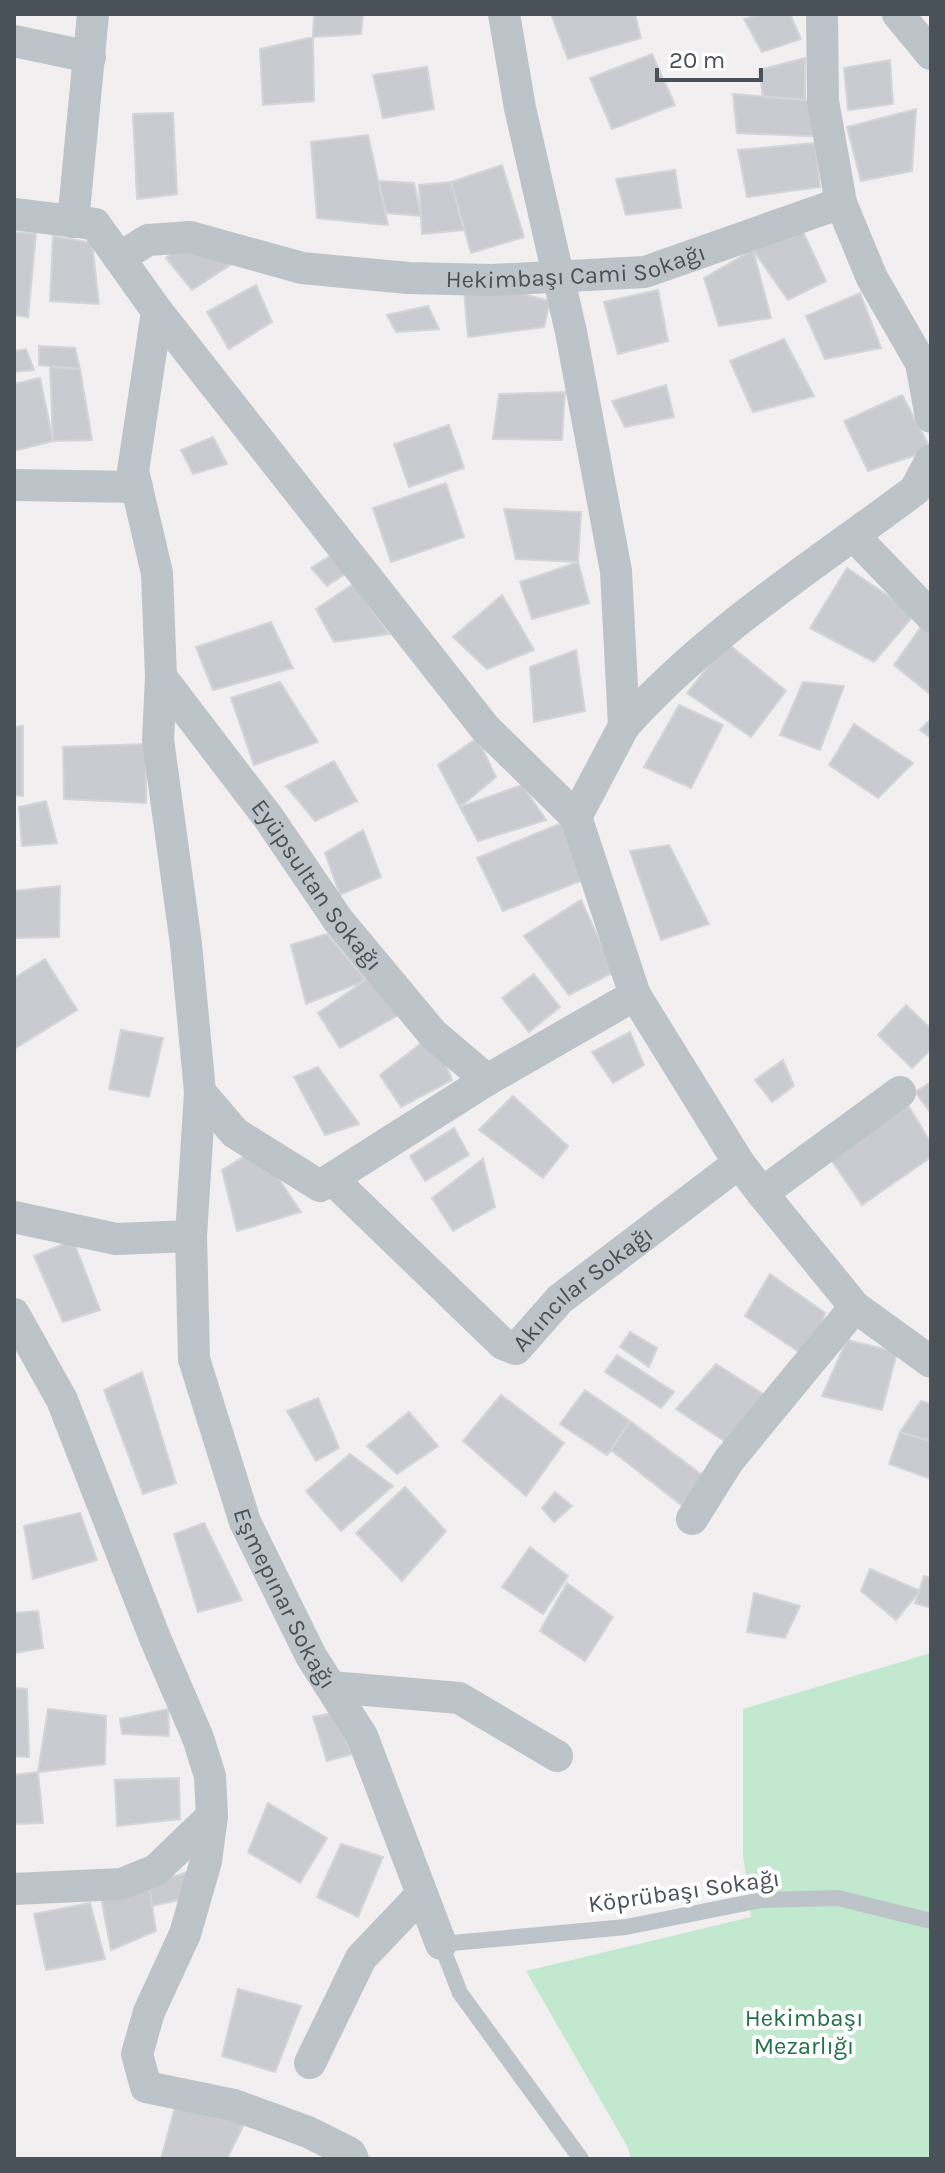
<svg xmlns="http://www.w3.org/2000/svg" width="945" height="2173" viewBox="0 0 945 2173" font-family="Karla,sans-serif">
<rect width="100%" height="100%" fill="#f1efef"/>
<path fill="#c2e9d0" d="M931 1653V2159H631L627 2146 526 1971 751 1917 743 1855V1709Z"/>
<path fill="#c9cbd0" stroke="#d3d5d9" stroke-width="2" d="M314 14H363L361 34 313 37Z
M551 14H635L641 38 568 59Z
M760 14H790L801 39 762 52 744 19Z
M313 37 314 101 263 105 260 49Z
M652 54 675 105 612 129 590 78Z
M805 58V100L763 97 759 70Z
M890 60 893 104 848 110 844 68Z
M427 67 434 109 383 118 373 75Z
M733 94 823 101 829 137 737 133Z
M916 109 912 171 861 181 847 127Z
M173 113 177 194 137 199 133 114Z
M368 135 388 225 317 218 311 142Z
M815 143 820 187 747 197 738 150Z
M502 165 524 237 471 253 451 182Z
M675 170 681 208 626 215 616 179Z
M379 181 414 183 421 216 386 213Z
M451 182 464 230 422 234 419 185Z
M797 219 826 281 788 300 753 250Z
M14 232 36 234 28 317 14 315Z
M53 236 92 243 99 304 50 301Z
M190 237 236 261 192 290 166 258Z
M753 250 771 318 719 326 704 278Z
M463 279 550 301 544 327 468 337Z
M256 285 272 322 229 349 207 312Z
M658 290 668 341 618 354 604 302Z
M860 293 881 348 825 359 806 316Z
M428 306 439 329 396 332 387 315Z
M784 339 814 396 753 412 730 361Z
M39 346 75 348 80 369 39 365Z
M26 349 34 370 14 372V351Z
M50 367 80 369 92 440 53 441Z
M40 378 53 441 14 451V384Z
M666 385 674 417 625 427 612 401Z
M565 392 562 440 493 439 499 394Z
M902 395 931 450 868 471 844 421Z
M449 425 464 468 409 487 394 444Z
M213 437 227 464 193 474 181 450Z
M446 483 464 537 391 562 373 508Z
M504 509 581 512 578 562 516 559Z
M333 554 357 566 327 586 311 568Z
M578 562 589 603 532 619 520 582Z
M847 568 915 614 874 662 810 628Z
M353 584 389 634 334 642 316 609Z
M502 595 534 650 487 669 453 637Z
M271 622 293 668 213 690 196 647Z
M923 624 931 632V695L894 665Z
M727 643 786 691 751 737 687 693Z
M576 650 585 711 534 722 530 667Z
M280 682 318 742 254 765 231 698Z
M803 682 844 686 820 750 780 735Z
M679 705 723 725 691 788 644 767Z
M931 719V738L920 730Z
M854 724 913 763 878 798 829 765Z
M23 726V796L14 795V727Z
M477 738 496 777 460 807 438 765Z
M146 744V803L64 799 63 747Z
M334 761 357 801 315 821 286 786Z
M522 785 546 820 478 841 460 807Z
M46 801 57 843 22 846 19 807Z
M576 817 596 875 503 911 477 858Z
M363 830 381 877 340 895 325 853Z
M669 845 709 924 661 940 630 851Z
M60 886 59 937 14 938V891Z
M581 900 614 972 569 995 524 936Z
M327 934 366 980 306 1004 291 945Z
M45 959 77 1010 14 1049V978Z
M380 970 411 1008 340 1048 318 1013Z
M534 974 560 1007 529 1032 502 998Z
M906 1005 931 1029V1049L912 1068 878 1035Z
M121 1030 163 1038 149 1097 109 1089Z
M630 1032 644 1065 613 1083 592 1052Z
M433 1034 452 1080 401 1107 380 1075Z
M783 1060 794 1086 772 1102 755 1080Z
M318 1067 359 1124 325 1135 294 1077Z
M931 1082V1113L915 1092Z
M900 1092 931 1143V1157L862 1205 823 1148Z
M513 1096 568 1146 543 1178 479 1130Z
M454 1128 469 1155 425 1181 410 1156Z
M258 1148 301 1212 237 1231 222 1170Z
M483 1159 495 1207 453 1231 432 1198Z
M73 1240 100 1310 63 1322 34 1256Z
M770 1274 825 1313 811 1360 745 1316Z
M630 1332 657 1348 649 1367 620 1347Z
M847 1340 897 1352 882 1410 822 1396Z
M617 1355 674 1392 661 1408 605 1372Z
M716 1364 768 1397 733 1447 676 1409Z
M142 1372 176 1483 143 1494 104 1390Z
M585 1390 630 1421 607 1455 560 1424Z
M501 1395 564 1443 526 1496 463 1441Z
M318 1398 339 1448 316 1461 287 1411Z
M921 1401 931 1404V1441L900 1432Z
M409 1412 438 1446 397 1474 367 1446Z
M630 1421 706 1478 681 1505 611 1450Z
M900 1432 931 1441V1479L889 1464Z
M350 1454 393 1486 341 1531 306 1491Z
M405 1487 446 1531 402 1581 356 1533Z
M555 1492 572 1506 554 1522 542 1508Z
M80 1513 97 1560 33 1579 24 1526Z
M204 1523 242 1600 198 1612 174 1534Z
M530 1547 568 1576 543 1614 502 1587Z
M870 1569 920 1591 896 1620 861 1591Z
M924 1576 931 1578V1608L915 1603Z
M567 1583 613 1617 585 1661 540 1631Z
M754 1593 800 1606 785 1638 747 1632Z
M38 1611 43 1648 14 1653V1613Z
M14 1688 27 1689 29 1757 14 1756Z
M48 1709 106 1716 105 1764 38 1772Z
M168 1709 169 1736 122 1734 120 1719Z
M333 1713 352 1754 327 1761 313 1717Z
M38 1772 43 1823 14 1824V1775Z
M179 1778 180 1819 117 1826 115 1780Z
M268 1803 327 1838 300 1883 248 1852Z
M341 1844 383 1857 358 1917 317 1897Z
M190 1871 196 1896 152 1906 149 1885Z
M149 1885 156 1931 111 1950 101 1897Z
M90 1903 105 1959 46 1970 34 1914Z
M238 1989 301 2006 275 2072 222 2056Z
M175 2107 246 2120 227 2159H161Z"/>
<g fill="none" stroke-linecap="round" stroke-linejoin="round">
<path stroke="#bcc3c9" stroke-width="16" d="M581 2159 460 1993 441 1944 626 1927 761 1900 838 1898 931 1921"/>
<g stroke="#bcc3c9" stroke-width="32">
<path d="M898 14 931 54"/>
<path d="M14 41 90 57"/>
<path d="M841 203 872 278 921 363 931 417"/>
<path d="M14 214 95 224 157 311 133 471 157 573 161 677 158 740 186 944 200 1092 235 1133 320 1186 487 1080 635 995 576 817 624 726 616 571 571 332 520 108 504 14"/>
<path d="M73 222 93 14"/>
<path id="s1" d="M119 258 148 240 190 237 302 268 408 278 492 280 645 272 841 203 823 101 822 14"/>
<path d="M157 311 485 728 576 817"/>
<path d="M14 485 137 487"/>
<path d="M854 536 931 616"/>
<path id="s2" d="M161 677 268 817 338 920 433 1034 487 1080"/>
<path d="M624 726C708 632 815 565 915 490L931 460"/>
<path d="M635 995 739 1163 762 1193 855 1307 931 1362"/>
<path id="s3" d="M200 1092 191 1236 194 1359 245 1522 311 1656 362 1736 441 1944"/>
<path id="s4" d="M332 1179 503 1344 516 1349 560 1299 739 1163"/>
<path d="M762 1193 900 1092"/>
<path d="M14 1217 116 1239 191 1236"/>
<path d="M14 1314 62 1400 155 1638 198 1738 210 1776 212 1816 206 1861 185 1934 149 2012 137 2054 146 2087 234 2105 308 2132 350 2153 353 2159"/>
<path d="M692 1519 729 1460 855 1307"/>
<path d="M331 1687 459 1698 557 1756"/>
<path d="M14 1889 121 1884 156 1870 212 1816"/>
<path d="M310 2063 361 1958 422 1894"/>
</g>
</g>
<g text-anchor="middle" stroke-width="8" stroke-linejoin="round" paint-order="stroke">
<g font-size="24" fill="#495259" stroke="#fff">
<text dy="8" stroke="none"><textPath href="#s1" startOffset="468">Hekimbaşı Cami Sokağı</textPath></text>
<text dy="8" stroke="none"><textPath href="#s2" startOffset="260">Eyüpsultan Sokağı</textPath></text>
<text dy="8" stroke="none"><textPath href="#s4" startOffset="342">Akıncılar Sokağı</textPath></text>
<text dy="8" stroke="none"><textPath href="#s3" startOffset="524">Eşmepınar Sokağı</textPath></text>
<text transform="translate(684 1891) rotate(-8)" y="8">Köprübaşı Sokağı</text>
</g>
<g font-size="24" fill="#227247" stroke="#fff">
<text x="804" y="2026">Hekimbaşı<tspan x="804" dy="28">Mezarlığı</tspan></text>
</g>
</g>
<rect width="945" height="2173" fill="none" stroke="#495259" stroke-width="32"/>
<path d="M657 68v12h104v-12" fill="none" stroke="#495259" stroke-width="4"/>
<text x="669" y="68" font-size="24" fill="#495259" stroke="#ffffff" stroke-width="6" paint-order="stroke">20 m</text>
</svg>
